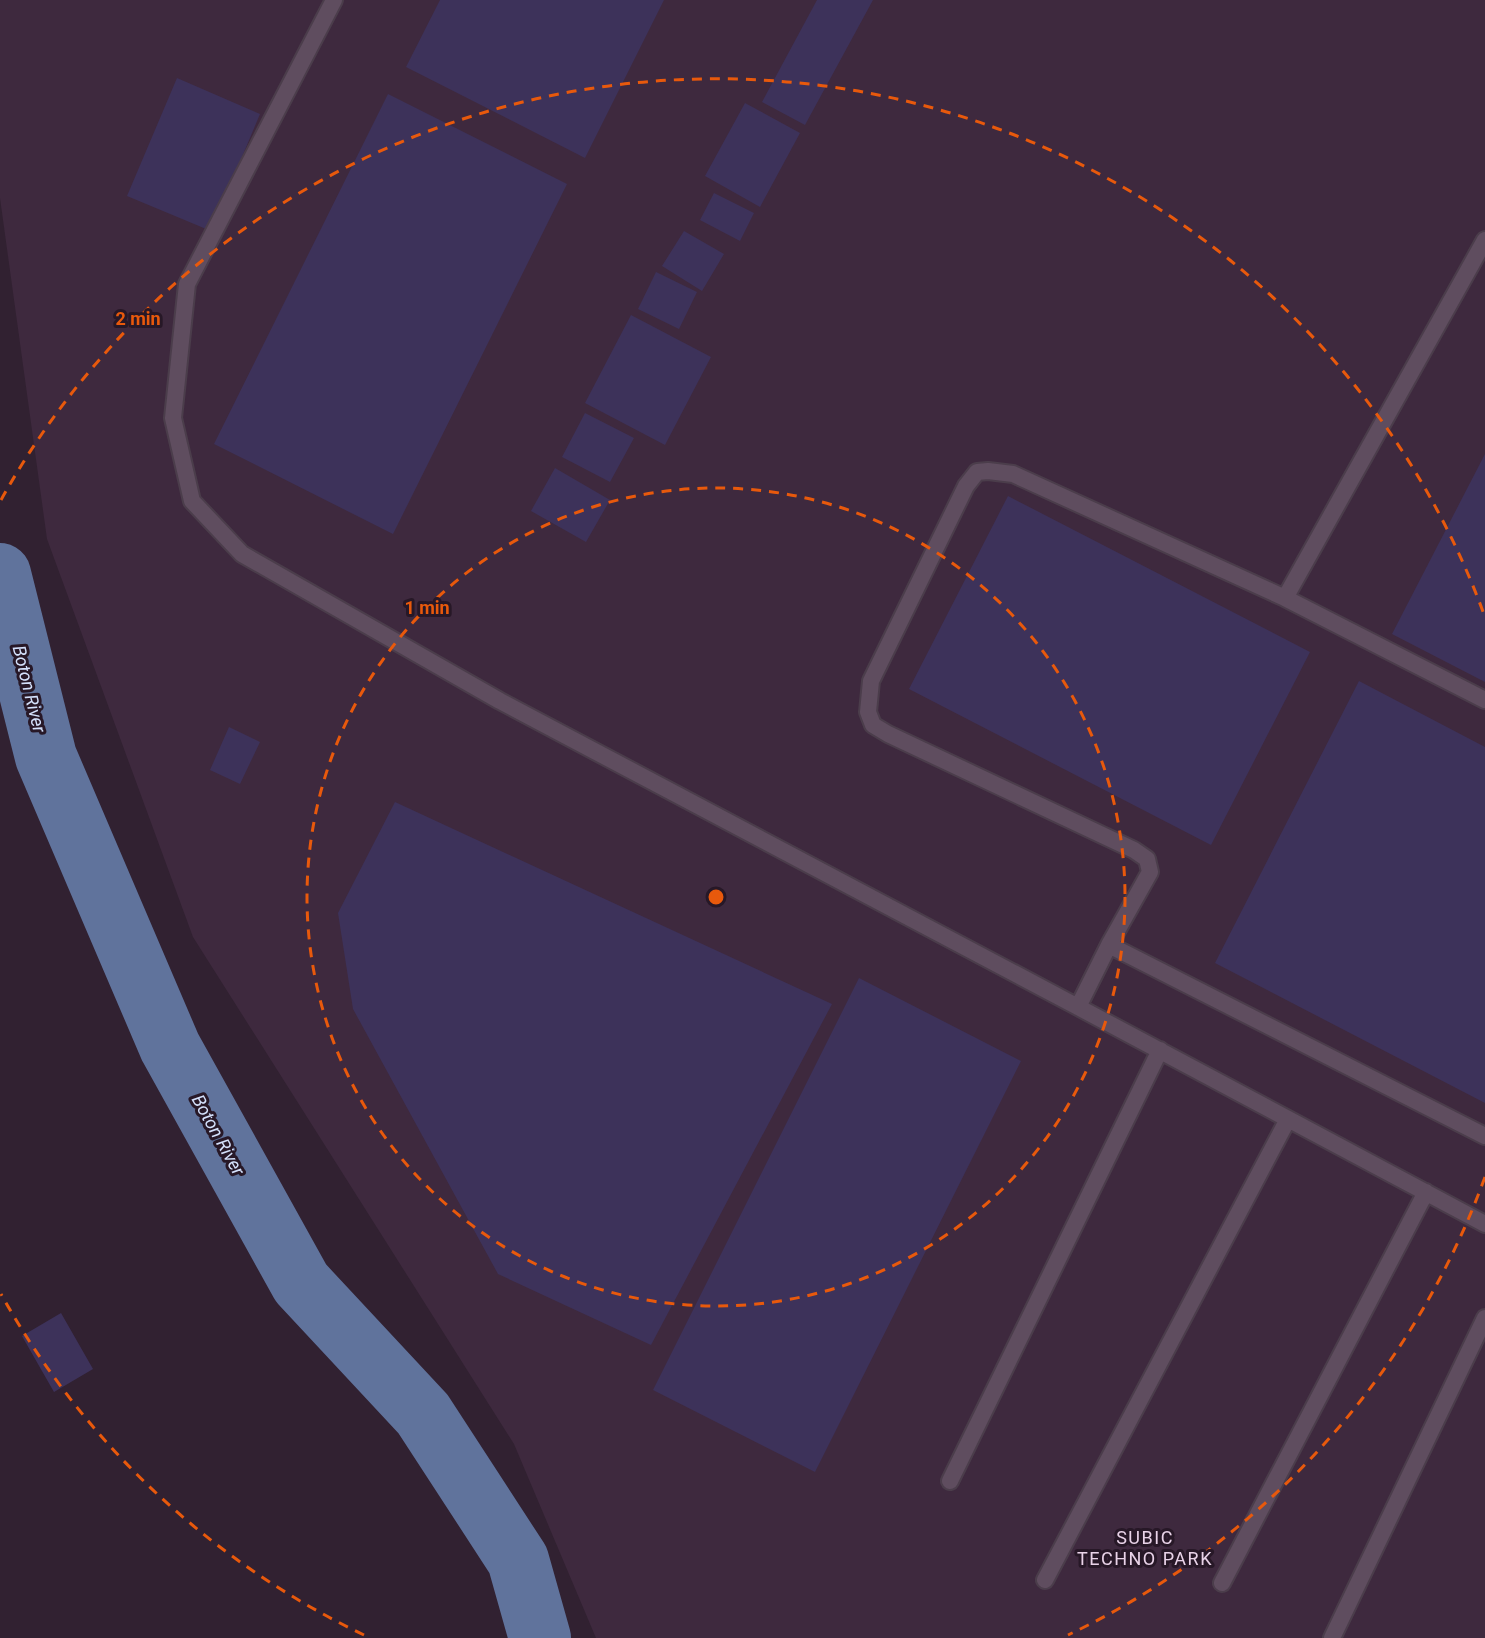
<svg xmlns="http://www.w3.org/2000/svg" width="1485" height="1638" viewBox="0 0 1485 1638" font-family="Roboto,sans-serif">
<rect width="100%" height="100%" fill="#312131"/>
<path fill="#3e293e" d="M0 0H1485V1638H596L514 1444 193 937 47 539 0 198Z"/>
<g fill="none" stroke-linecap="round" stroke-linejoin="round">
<path stroke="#60739c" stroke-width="62" d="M0 574 46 757 170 1047 301 1283 423 1414 518 1560 540 1638"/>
</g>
<path fill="#3d325a" d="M440 0H664L585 158 406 67Z
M817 0H873L805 125 762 102Z
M177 78 260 114 211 231 127 196Z
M388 94 567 184 393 534 214 444Z
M745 103 800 133 760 207 705 176Z
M714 193 754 213 740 241 700 220Z
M684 231 724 254 702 291 662 266Z
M656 272 697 292 679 329 638 309Z
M631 315 711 357 665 445 585 403Z
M585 413 634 438 610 482 562 457Z
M1485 454V682L1392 634Z
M555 468 610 500 586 542 531 511Z
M1008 496 1310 652 1211 845 909 689Z
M1359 681 1485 747V1103L1215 963Z
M229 727 260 742 240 784 210 770Z
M395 802 832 1004 651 1345 498 1274 353 1009 338 913Z
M859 978 1021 1061 815 1472 653 1390Z
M61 1313 93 1369 54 1392 22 1336Z"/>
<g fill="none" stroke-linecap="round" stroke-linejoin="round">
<defs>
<path id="service" d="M334 0 187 284 173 418 192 501 242 554 500 701 1078 1007 1485 1224
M1285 598 1485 240
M1485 700 1285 598 1013 474 988 471 977 472 966 486 871 681 868 712 873 725 888 734 1134 850 1147 859 1150 872 1109 945 1485 1136
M1078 1007 1109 945
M950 1481 1160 1050
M1045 1580 1288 1119
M1222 1583 1426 1192
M1332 1638 1485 1318"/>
</defs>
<use href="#service" stroke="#4b3d4b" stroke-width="20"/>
<use href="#service" stroke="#5f4d5f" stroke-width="16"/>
</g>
<g fill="none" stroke="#e8590c" stroke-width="3" stroke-dasharray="10 8">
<circle cx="716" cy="897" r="409"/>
<path d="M1485 1177A818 818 0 0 1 1068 1635M364 1635A818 818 0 0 1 1 1294M1 500A818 818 0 0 1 1485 617"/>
</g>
<g text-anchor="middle" stroke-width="6" stroke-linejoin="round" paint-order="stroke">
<g font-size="18" font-style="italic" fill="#d4e1fc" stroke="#271827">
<text transform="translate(29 689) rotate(76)" y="6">Boton River</text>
<text transform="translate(218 1135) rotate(61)" y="6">Boton River</text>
</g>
<g font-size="18" letter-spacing="1.5" fill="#e9d3e8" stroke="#271827">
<text x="1145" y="1544">SUBIC<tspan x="1145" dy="21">TECHNO PARK</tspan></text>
</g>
</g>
<circle cx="716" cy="897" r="9" fill="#e8590c" stroke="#271827" stroke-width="3"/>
<g font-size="18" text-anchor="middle" font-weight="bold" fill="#e8590c" stroke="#271827" stroke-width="6" stroke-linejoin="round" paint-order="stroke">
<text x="138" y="325">2 min</text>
<text x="427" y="614">1 min</text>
</g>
</svg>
